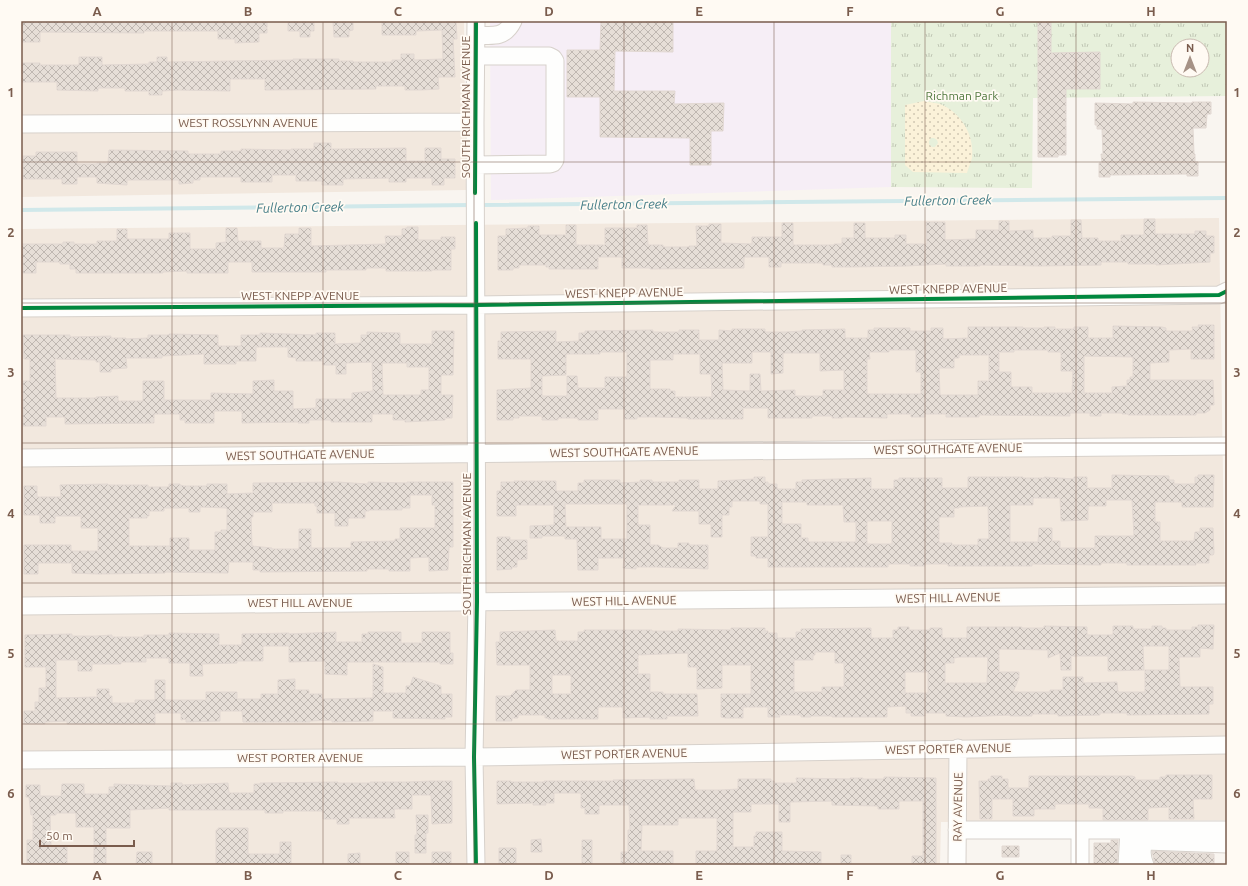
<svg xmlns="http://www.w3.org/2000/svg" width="1248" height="886" viewBox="0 0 1248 886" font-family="Ubuntu,sans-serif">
<defs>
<pattern id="grass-tufts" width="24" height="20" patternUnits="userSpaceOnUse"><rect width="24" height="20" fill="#e7f0db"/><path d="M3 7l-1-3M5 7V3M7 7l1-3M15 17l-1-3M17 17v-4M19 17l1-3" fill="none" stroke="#c0c6b4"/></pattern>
<pattern id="sand-dots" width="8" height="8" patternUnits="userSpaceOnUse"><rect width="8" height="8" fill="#fbf2d9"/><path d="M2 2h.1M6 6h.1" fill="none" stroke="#d0c7b2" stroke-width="1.8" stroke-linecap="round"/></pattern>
<pattern id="building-cross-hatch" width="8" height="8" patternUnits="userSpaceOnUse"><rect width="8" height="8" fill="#e6ded7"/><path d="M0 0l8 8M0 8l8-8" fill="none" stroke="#bfb7b1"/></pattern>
</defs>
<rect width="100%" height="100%" fill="#f9f5f0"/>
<path fill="#f2e8de" d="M21 21H464L466 190 21 197Z
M1219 218 1227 728V820L941 822 940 865H21V229Z"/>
<path fill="#f6eef6" d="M490 21H891V187L491 200Z"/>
<path fill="url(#grass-tufts)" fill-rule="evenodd" d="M891 21H1226L1227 96 1033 98 1032 188 891 187ZM1178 46H1202V70H1178Z"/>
<path fill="url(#sand-dots)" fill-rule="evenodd" d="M924 101C929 102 935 103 940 104 961 112 975 136 972 158 971 163 968 168 967 173L913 172 905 165V105ZM931 138H934L937 140 938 143 935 147H932L929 144V141Z"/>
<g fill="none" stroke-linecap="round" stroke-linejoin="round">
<path stroke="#d0e8ea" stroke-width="4" d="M480 205 1227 198
M21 210 471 205"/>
</g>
<path fill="url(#building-cross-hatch)" stroke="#e2d8d2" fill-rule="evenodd" d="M21 21H267V33H259V42L235 43V39H218V31H144V33L40 32V42H21Z
M288 21H314V31H310V37H300V31H288Z
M333 21H353V30L349 31V37H334Z
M382 21H456L457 39H453L455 77H438L439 89 421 90H405V86H376V89L265 90V79H230V91L178 90 162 91V95H149V91H125V88H98V91L57 90V82H21V63H40V65H79V57H102V65L149 64V62H157V57H167V62L293 60V59H339V61H353V62H392V60H401V54H414V60L443 59 442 30 416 31V35H382Z
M601 21H673V52L615 51 614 91H675L674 104 724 103 723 131H711V165H690V138L600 137V97H567V50H600Z
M1038 21H1051V53L1100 52V89H1066V155H1058V157H1038Z
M1133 102 1192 103V102H1211V114H1207L1206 128H1193L1194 154H1195V162H1198V176H1187V174L1110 175V177H1099V163H1102L1101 154H1103L1102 129H1097V125H1095V103L1133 104Z
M314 143H331V149H342L406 148V161H425V148H441V159H455V178H444V185H432V178H406V182H389V178L343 179V185H322V181H296V175H272V182H241V177H200V180H193V183L179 184V180H127V185L97 183V177H77V184H62V179H23V156H36V152H77V164H97V163H108L109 150 188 151V154H221V151H241V149L291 150V149H314Z
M1144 219H1155V234H1195V231H1206V236H1214V253H1210V262L1156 265V264H1128V262H1101V265L1039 266 980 265V266H946V264L907 266 849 267H832V265H823V263H781V267H769V257H744V268L650 269V268H622V257H598V269H549V267H546V265H519V268H513V270H498V236H506V229L528 228V226H539V235H566V225H576V245H605V228H637V225H647L648 245H663V247H689V246H697L696 226H709V224H721V243L752 244V237H782V223H793V245H834V244H842V238H854V223H865V238H895V235H906V244H927L926 222H945V240L976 239V230H999V221H1009V231L1033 230V238H1052V236H1071V220H1081L1082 238H1098V241H1121V235H1144Z
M407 227H418V240H441V237H455V249H451V270H432V271H386V268H366V270H326V272H252V262H228V273H187V271L163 272V273H76V269H70V264H60V262H36V273H23V262H21V244H63V242H74V244H97V241H117V229H127V239H169V233H190V249H216V243L226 242V228H237L238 241H261V248H284L285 234H299V228H311V246L386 244 385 236H402V229L407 228Z
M1198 325H1214V359H1191V349L1169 350V362L1150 363V380H1213L1214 405H1210V410L1205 413H1196V415H1128V414H1122V413H1101V416H1090V413H1070V416L979 415V417H946V414H925V417H911V414H887V418L843 417V418H832V416H812V418H768V408H743V419H688V418L657 417H637V419H624V409H598V420H578V418H558V420H542V416H519V418H513V420H497V390L531 388V359H498V341H501V332L556 331V342L579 341V333H585V331L653 330V332H679V330H699V340H719V330L732 331V329H765V332H786L802 331V330L845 329V338H868V330H874V328H910V331H931V328H943V339L968 338V327H1023V328H1044V327H1055V329H1074V327H1088V338H1113V326L1162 327 1166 328V331H1193L1192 327H1199ZM889 350H916V372H921V394H867V359H870L869 352H889ZM1014 350H1048V352H1061V371H1073L1072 393H1032V387H1011V372H999V352H1014ZM600 352H627V377H605V388H578L577 376H567V396H542V376L566 375V354H600ZM752 352H771V374L783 373V353H820V371L844 370V390H823V396H795V390L761 391 760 374H750V391L723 390 722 363H752ZM673 354H700V374H711L712 397H675V391H670V389H650V360H673ZM959 355H989V381H978V395H940L939 368H954V358H959ZM1084 356 1133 357V377H1130V380H1127V386L1112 387V393H1084Z
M432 331H454L453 375H441V395H453L452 418H445V420L405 422V420H393V414H372V422H331V420H309V423H298V422L242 423V411H214V423H185V420H180V414H154V423L65 424V417H46V426H23V381H30V359H24L23 335H70V337L111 336V338H126V339L148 338V335H169V334L218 335V346H241V335H260V333L316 335V333H335V344L361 343V335H367V332L400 333V344H432ZM256 347H288V357L296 358V361H323V365H336V374H346V363L372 362 373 391 352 393V399H316V408L293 409V391H274V380L253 381V394L211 393V400H164V381H143V401H118V396L96 397V398H56L55 359 96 360V362H100V372H111V369L127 368 126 358H162V356L204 354V364H236V361H256ZM382 363H407V367H429V390H421V395H383Z
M1112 475 1169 476V480H1174V484H1195V477H1198V475H1214L1213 507H1182V502H1155V522H1160V541H1194L1195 532H1200V528H1213L1214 553 1213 555H1209V563H1196V565H1127V563H1101V565L1032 564V566H948V564H925V566H910V564H888V567H768V558H756V556H751V537H768V504H760V501H732V507H729V515H722V537H711V524H699V511H672L676 505H638V525H650V545H658L663 548H678V543H689V545H708V569L657 567H636V569L623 568 624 558H598V570H578L577 539H565V536H542V538H530V526L554 525V505H516V516H497V491H501V482H514V481H556V491H578V483H584V480H620V483L640 482V480H652V482H679V480H699V489H718V481L754 479V477H765V482H768V484H777V489H796V482H802V480L871 478V489H894V480H899V478H942V488H968V477H1023V478H1044V477L1074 479V477H1087V488H1112ZM1033 498H1060L1061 521 1088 520V506H1106V500H1132L1134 536H1095V548H1060V541H1052V528H1039L1038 542H1010V505H1033ZM782 502H807V505H843L844 522H856V542H808V538H801V524H782ZM565 504H627V539H601V527H566ZM988 506 989 539H978V545H952V543H939V517H954V508H959V507ZM867 521H892V544H867Z
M337 482 368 484V482L407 483V482H453V547H449L448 570 429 571V557L410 558V571H389V569H367V571L260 572V570H253V562H229L228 573 165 572V573L98 574 72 573V563H38V574H24V545H71V551H98V528H81V516H55V523H40V515H24V486H37V497H61L60 485 108 484V485H148V487H169V484H180V485L184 486H207V484H227V494L253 493V483ZM410 495H432V505H435V528H400V539H395V541L351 542V548H311V529H299V549H272V548L252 546 251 517H253V512H272V503H315V506H317V513H335V526H348V518H365V511H369V510H402V508H410ZM200 507 227 508V530H221V532H215V550H189V538H170V546H129V518H147V516H149V511H164V508H189V512H200Z
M497 537H510V540H527V559L517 560V567H512V569L497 570Z
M1198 625H1214L1213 649 1200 648V657H1179L1180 687H1213V704H1209V714L1127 715V713H1100V715L1058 716V714H1032V716H1010V715L966 717 946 716V713H925V716H911V713H906V706L887 707V717H832V716H811V717H801V715H779L780 717H768V707H743V718H726L721 717V694H751V665H722V688L697 689V667H688V653L638 655V674H650V692H663V694H697L698 716H667V719H650V717L623 718V707H598V719H548V718H545V715H518V718H512V721H496V696H510L516 690H530V665H497L496 642H500V632L555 630 556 641H578V632H584V630H652V631H678V629L731 630V628H765V631H768V633H777V638H796V632H801V629L871 628V638H893V630H898V627H909V630H930V628H942V638H967V627H1022V628H1044V626L1087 627V635H1113V626H1133V629H1152V626H1162V628H1166V630H1192V627H1198ZM1143 646H1169V670H1145V692H1118L1117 682 1083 683V677H1063V690H1050V692H1013L1019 678V672H999V649L1048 650V658L1060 653 1061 670H1071V656H1108V671L1144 670ZM815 652H835V663H844V687H822V692H794V660H813V655H815ZM959 657H988L987 683H945V663H954V658ZM905 672H928V693H905ZM552 675H571V694H552Z
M336 632V642H362V634H368V632H401V643H422V632H450V653H453V664H440V662H347V675L325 674V661L289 662V646H263V661H237V663L202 664 203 676H190V663H169V658H146V662H121V664H92V671H78V660H56V698L97 697V689H109V696H112V703H135V700H155V680H165V700H206V692H237V699H261V694H278V680L295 679V690H309V694H322V699L373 698V664L383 667V693H406V686H410L413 677 441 686V694H452V717H445V719L393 718V711H373V721L332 722V720L310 721V722H243L242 711H220V721L186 722V719L181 720V713H155V724H67V721L45 722V724H24V711H35V702H39V688H46V667H25V635L72 634V636H96L112 635V637H144V635H169V633L219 634V645H242V634L289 633V634Z
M1166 775H1212V799H1193L1194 819H1169V807L1148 808V820H1103V808H1089V804H1055V809H1034V816H1013V799H992V819H980L979 781H988V779H991V776H1002V779H1008V788H1029V776H1132L1135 777V780H1160V777H1166Z
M884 777 936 778V865H912V856H923V801H899V809H878V806L832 805V801L790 802V822H779V804H751V812H733V847H754V836H756V832H782V851L821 852V865H696V851H717V818H678V825H642L641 851H673V865H621V852H628V830H630L629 805H599V814H585V808H581V793H554V803H545L546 805H533V803L497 804V781H511V782H544V781H613V780L694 779 695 790H721L738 789V779H771V781H774V783H797L796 778 850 779V778H863V779H884Z
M431 781H452V823L432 824 431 795H412V809H394L395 818H349V824H337V819H323V811H283V813H265V810H169V808L130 810V828H106V865H94V827H76V813H56V815H50L51 847H67V865H27V840H33V815H31L29 797H26V785H40V796H61L62 784H84V794H109V787H114V784L171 786V783H182V785L228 783 229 793H254V784H260V783L338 782V783H370V782H408Z
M416 815H428V833H426V853H415V835H417Z
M218 828H248V854H280V842H291V865H216V830H218Z
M541 839 542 852H531V840Z
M582 840H592V865H582Z
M1111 840H1118L1117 865H1094V843H1111Z
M1002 846H1019V857H1002Z
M499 848H516V865H499Z
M1152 851 1214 854V865H1155Z
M137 852H152V865H136Z
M396 852H409V865H396Z
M432 852H451V865H432Z
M360 853V865H348V854Z
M841 855H851V865H841Z"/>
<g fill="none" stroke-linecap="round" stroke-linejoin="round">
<defs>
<path id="minor" d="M476 21 475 122 477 602 474 757 476 865
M476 35C493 36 505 38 513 21
M21 124 475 122
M475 165 550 164 553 163 555 160V61L553 58 549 56H476
M21 308 476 305 1219 295 1227 291
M21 458 1227 446
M21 606 1227 595
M21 760 474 757 1227 745
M957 830H1227
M1080 830V865
M957 865 958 748
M1127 865 1129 830
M1145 865C1142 858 1141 850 1144 843L1146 841 1227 844"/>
</defs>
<use href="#minor" stroke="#d7d1cb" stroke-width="19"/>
<use href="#minor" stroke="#fefefd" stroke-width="17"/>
<defs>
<path id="cycleway" d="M475 193 476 21
M476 223 477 602 474 757 476 865
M21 308 476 305 1219 295 1227 291"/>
</defs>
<use href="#cycleway" stroke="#fffaf3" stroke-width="6"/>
<use href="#cycleway" stroke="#00873e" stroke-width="4"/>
</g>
<path fill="none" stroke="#7a5c4d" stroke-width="1" stroke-opacity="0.55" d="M172 21V865M323 21V865M474 21V865M624 21V865M774 21V865M925 21V865M1076 21V865M21 162H1227M21 303H1227M21 443H1227M21 583H1227M21 724H1227"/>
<g text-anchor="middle" stroke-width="3.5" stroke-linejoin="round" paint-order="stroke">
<g font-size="12" fill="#537a41" stroke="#fffaf3">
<text x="962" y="100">Richman Park</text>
</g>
<g font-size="12" fill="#7a5c4d" stroke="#fffaf3">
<text transform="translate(466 107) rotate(-90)" y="4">SOUTH RICHMAN AVENUE</text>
<text x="248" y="127">WEST ROSSLYNN AVENUE</text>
<text transform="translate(948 289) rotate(-1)" y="4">WEST KNEPP AVENUE</text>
<text transform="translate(624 293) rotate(-1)" y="4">WEST KNEPP AVENUE</text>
<text x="300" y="300">WEST KNEPP AVENUE</text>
<text transform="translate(948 449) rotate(-1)" y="4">WEST SOUTHGATE AVENUE</text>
<text transform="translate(624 452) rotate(-1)" y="4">WEST SOUTHGATE AVENUE</text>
<text transform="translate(300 455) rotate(-1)" y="4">WEST SOUTHGATE AVENUE</text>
<text transform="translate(467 544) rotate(-90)" y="4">SOUTH RICHMAN AVENUE</text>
<text transform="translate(948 598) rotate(-1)" y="4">WEST HILL AVENUE</text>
<text transform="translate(624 601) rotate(-1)" y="4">WEST HILL AVENUE</text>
<text x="300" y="607">WEST HILL AVENUE</text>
<text transform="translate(948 749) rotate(-1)" y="4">WEST PORTER AVENUE</text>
<text transform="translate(624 754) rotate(-1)" y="4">WEST PORTER AVENUE</text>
<text x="300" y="762">WEST PORTER AVENUE</text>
<text transform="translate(958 807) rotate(-89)" y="4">RAY AVENUE</text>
</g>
<g font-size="13" font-style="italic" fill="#437c86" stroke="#fffaf3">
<text transform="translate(948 200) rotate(-1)" y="5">Fullerton Creek</text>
<text transform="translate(624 204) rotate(-1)" y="5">Fullerton Creek</text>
<text transform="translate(300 207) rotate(-1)" y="5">Fullerton Creek</text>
</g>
</g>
<rect width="1248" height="886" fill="none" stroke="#fffaf3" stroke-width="44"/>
<g transform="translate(1190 58)"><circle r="19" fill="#fffaf3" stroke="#cabbb1"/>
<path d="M0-3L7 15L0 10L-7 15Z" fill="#a69286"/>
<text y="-6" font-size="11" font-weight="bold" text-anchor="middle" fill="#7a5c4d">N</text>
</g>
<path d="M40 840v6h94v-6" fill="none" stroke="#7a5c4d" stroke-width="2"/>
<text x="46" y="840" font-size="12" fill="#7a5c4d" stroke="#fffaf3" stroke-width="3" paint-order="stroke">50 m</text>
<rect x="22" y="22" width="1204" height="842" fill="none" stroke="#7a5c4d" stroke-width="1.5"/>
<g font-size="13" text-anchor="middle" font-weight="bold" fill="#7a5c4d">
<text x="97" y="16">A</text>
<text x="248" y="16">B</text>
<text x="398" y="16">C</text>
<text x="549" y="16">D</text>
<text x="699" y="16">E</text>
<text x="850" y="16">F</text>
<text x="1000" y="16">G</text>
<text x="1151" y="16">H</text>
<text x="11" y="97">1</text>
<text x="1237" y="97">1</text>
<text x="11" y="237">2</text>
<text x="1237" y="237">2</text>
<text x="11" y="377">3</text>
<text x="1237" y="377">3</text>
<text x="11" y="518">4</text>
<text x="1237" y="518">4</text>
<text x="11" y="658">5</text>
<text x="1237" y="658">5</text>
<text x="11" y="798">6</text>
<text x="1237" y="798">6</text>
<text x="97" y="880">A</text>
<text x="248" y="880">B</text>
<text x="398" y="880">C</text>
<text x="549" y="880">D</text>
<text x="699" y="880">E</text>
<text x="850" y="880">F</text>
<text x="1000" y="880">G</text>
<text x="1151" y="880">H</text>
</g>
</svg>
